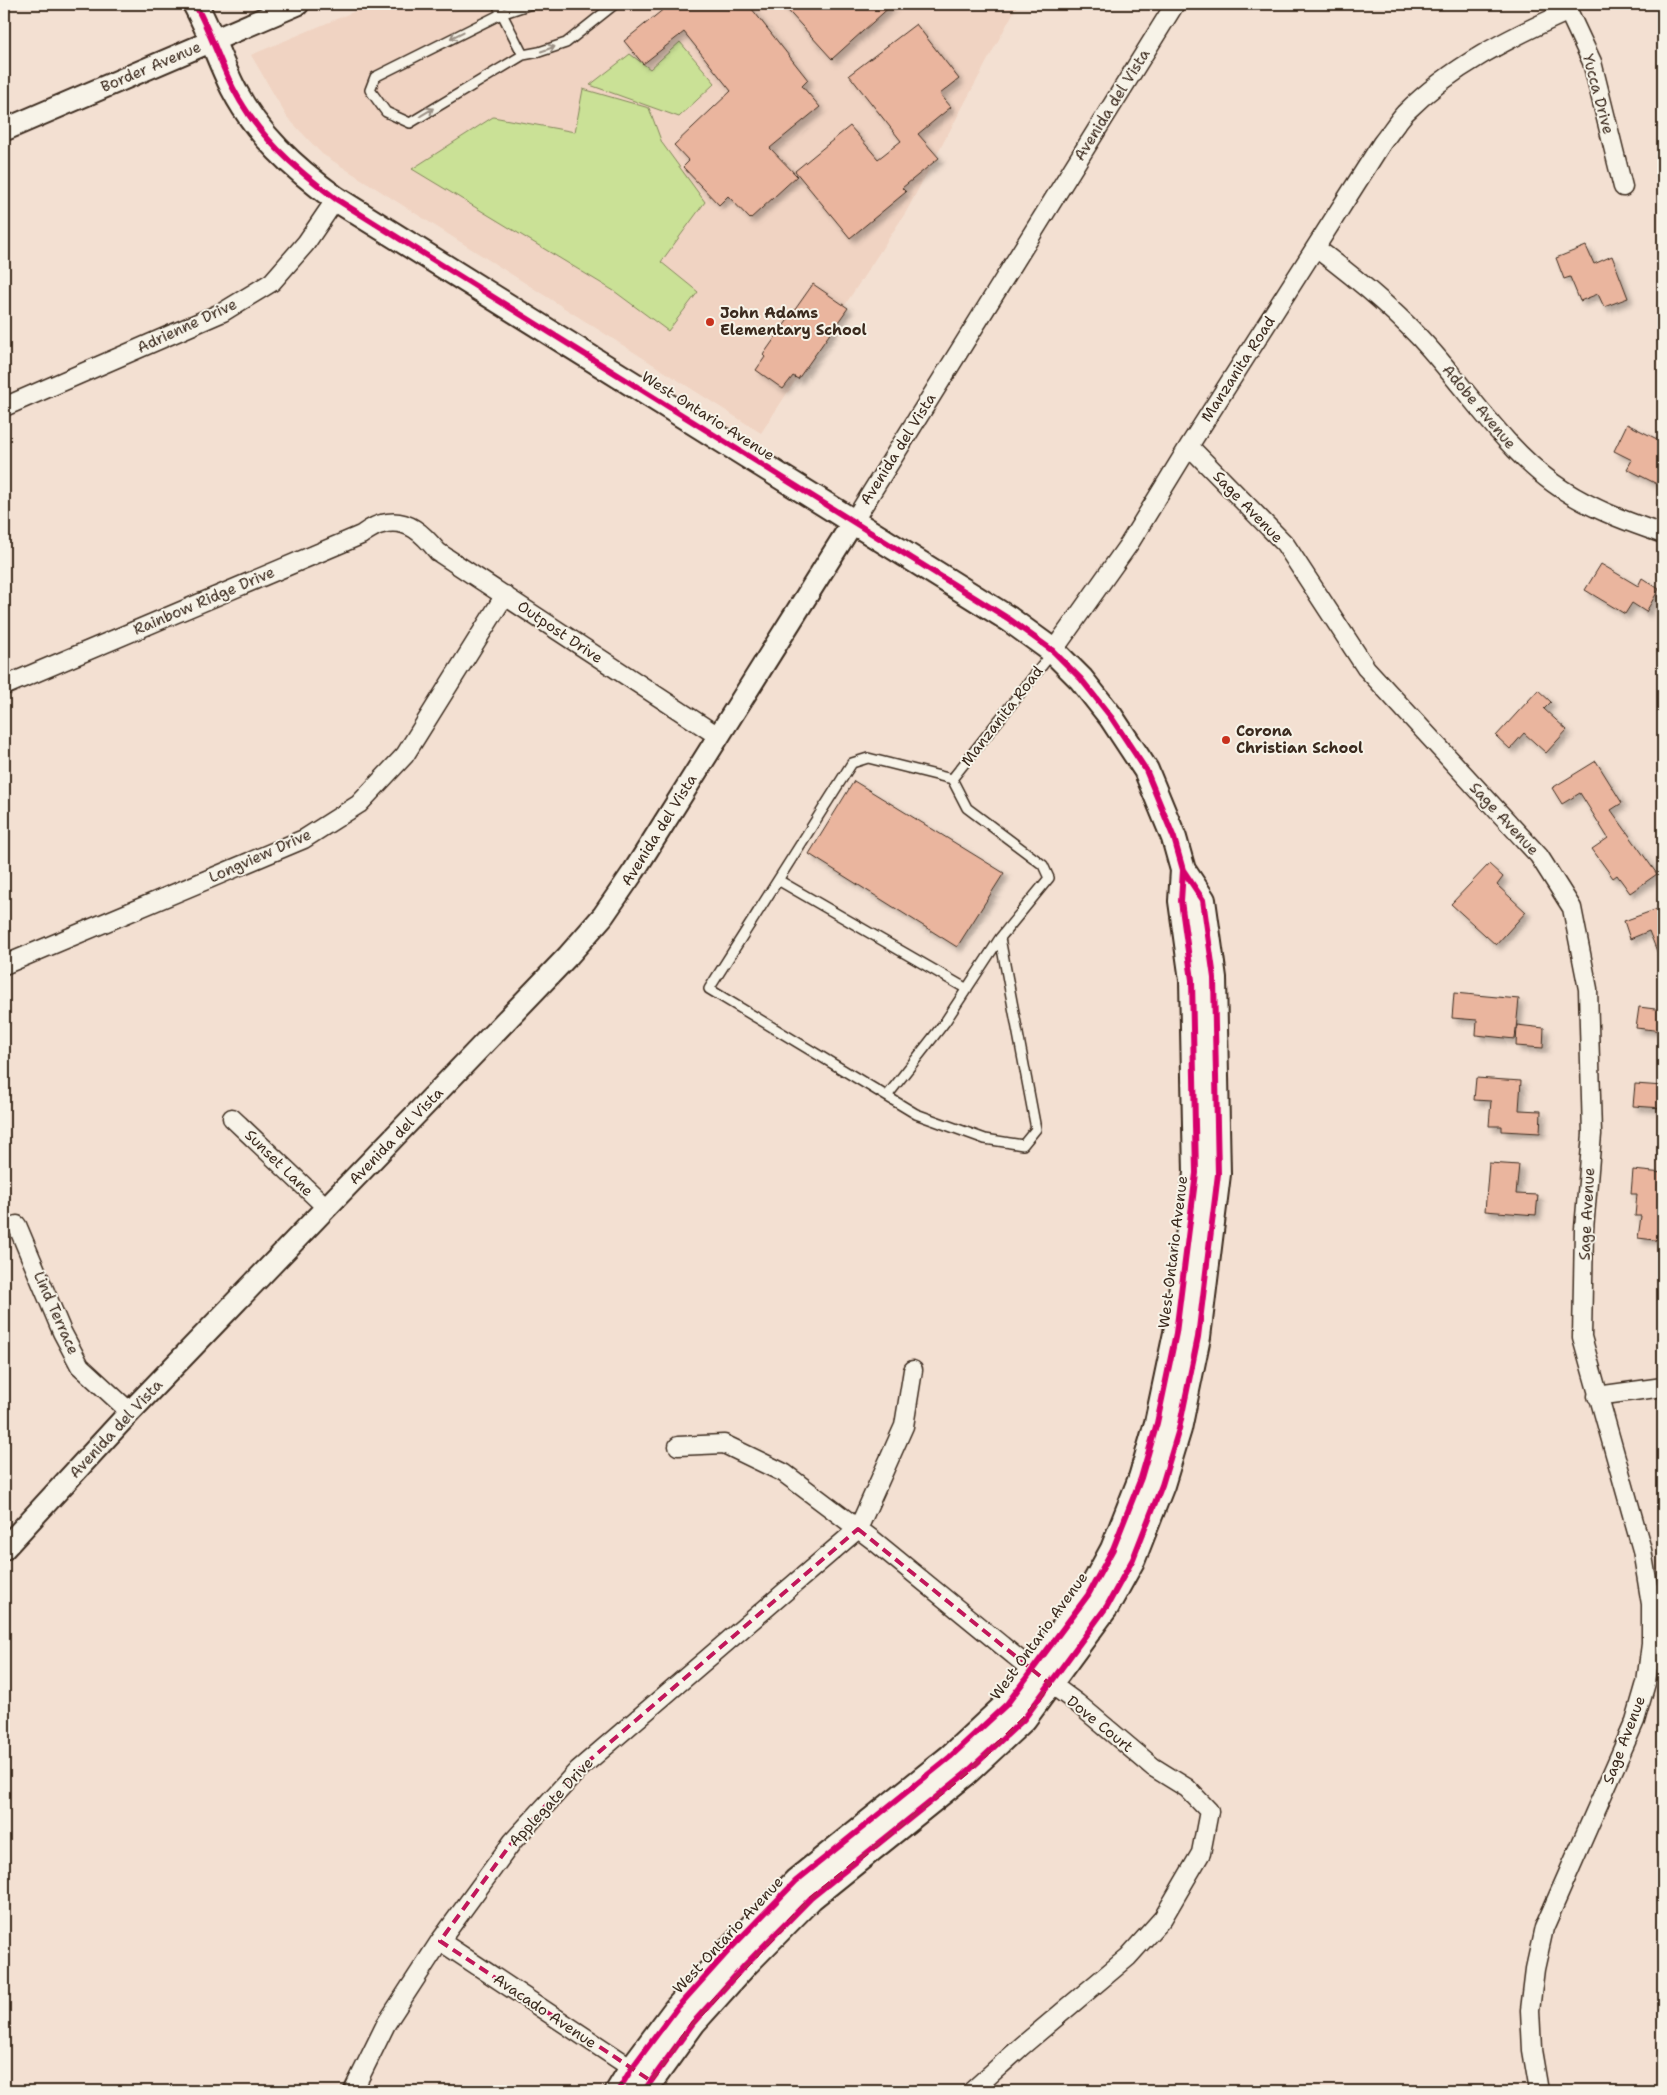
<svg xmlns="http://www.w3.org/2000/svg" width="1667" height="2095" viewBox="0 0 1667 2095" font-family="'Shantell Sans',sans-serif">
<defs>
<filter id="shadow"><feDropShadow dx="4.5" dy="4.5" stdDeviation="2.5" flood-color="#0004"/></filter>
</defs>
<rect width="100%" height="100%" fill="#f3e0d2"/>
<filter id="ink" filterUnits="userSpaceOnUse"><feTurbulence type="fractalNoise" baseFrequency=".02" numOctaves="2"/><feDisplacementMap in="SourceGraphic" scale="10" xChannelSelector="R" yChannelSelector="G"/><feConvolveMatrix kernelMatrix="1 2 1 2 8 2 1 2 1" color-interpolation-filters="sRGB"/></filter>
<g filter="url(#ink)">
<path fill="#f0d3c2" d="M372 4H1018L906 212 761 433 322 154 287 117 251 55Z"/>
<path fill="#cae196" stroke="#82865a" d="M680 42 715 83 679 117 590 85 630 54 650 69Z
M583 89 649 108 662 143 705 202 661 262 698 292 668 331 614 291 412 169 493 117 575 132Z"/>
<path fill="#eab59e" stroke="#3b2a1e" filter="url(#shadow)" d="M670 4H748L808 80 802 86 820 107 770 148 797 176 750 219 728 196 719 205 683 167 689 161 674 145 731 91 684 32 643 64 624 41Z
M782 4H893L832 59Z
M916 24 959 79 940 94 951 107 918 134 939 158 902 188 906 192 850 238 795 171 850 126 878 159 901 141 849 75Z
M1586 246 1594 264 1612 256 1628 298 1604 307 1598 294 1580 301 1570 277 1564 279 1556 258Z
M813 284 848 308 798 379 793 376 783 389 756 370 765 357 763 355Z
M1627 424 1663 442 1657 456 1663 459V487L1627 469 1632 460 1614 451Z
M1601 564 1638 586 1642 578 1659 589 1646 612 1632 603 1625 614 1585 590Z
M1538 690 1551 702 1544 709 1567 730 1546 753 1524 733 1510 749 1496 736Z
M1596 761 1622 803 1611 810 1657 874 1630 893 1617 875 1613 878 1592 849 1608 838 1580 793 1562 804 1552 788Z
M854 781 1004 873 957 947 809 854Z
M1489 864 1503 877 1497 885 1526 912 1496 945 1451 904Z
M1663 907V964H1662L1649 931 1630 939 1624 921Z
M1454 993 1519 999 1515 1039 1476 1035 1477 1020 1452 1018Z
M1639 1007 1663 1010V1031L1636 1028Z
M1517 1025 1544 1028 1543 1048 1516 1046Z
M1476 1078 1521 1081 1519 1110 1541 1111 1540 1133 1502 1131V1126H1489L1491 1101 1474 1100Z
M1635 1084 1663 1086V1108L1633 1106Z
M1489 1163 1519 1165 1516 1194 1538 1195 1536 1215 1485 1211Z
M1633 1170 1663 1173V1241L1638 1238 1641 1216H1635L1637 1194H1631Z"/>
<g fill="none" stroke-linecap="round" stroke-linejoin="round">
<defs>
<path id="service" d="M497 4 523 55 539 52 566 43 615 4
M523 55 410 123 386 112 370 90 375 77 501 14 531 4
M868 758 952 779 967 808 1043 865 1049 878 1000 938 1036 1129 1023 1145 985 1139 916 1114 709 989 852 763Z
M952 779 1053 652
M778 880 967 989
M887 1096 945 1022 1000 938"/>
<path id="minor" d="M1565 4 1592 62 1623 187
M1316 248C1356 278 1397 311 1430 349 1469 393 1505 448 1553 483 1586 507 1625 521 1663 534
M4 407 223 312 272 282 306 243 336 199
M1189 446 1285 544 1366 668 1539 856 1572 908 1588 989 1592 1134 1584 1229 1582 1337 1642 1550 1651 1604V1644L1646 1683 1635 1721 1544 1928 1535 1969 1530 2010 1532 2050 1539 2091
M853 522 1175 4
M1053 651 1129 544 1189 446 1382 143C1390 133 1397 122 1405 113 1452 66 1509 38 1569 11
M4 686 361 535C367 531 375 525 382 524 408 517 424 535 438 552L718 736
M4 965 304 839 359 804 405 755 505 595
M232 1118 326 1207
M17 1225 62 1332 80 1366 130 1412
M1597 1396 1663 1387
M678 1446 724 1444 784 1473 873 1540 1032 1670 1077 1703 1153 1767 1187 1788 1209 1811 1201 1853 1163 1918 1128 1957 1022 2046 972 2091
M440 1941 642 2075
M353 2091 386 2024 440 1941 513 1841 578 1770 858 1529 904 1426 913 1370"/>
<path id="tertiary" d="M4 130 298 4
M4 1549 130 1412 568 956 603 916 634 871 853 522"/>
<path id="secondary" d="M195 4C210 31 219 60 233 88 257 135 294 168 336 199L1009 619 1053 651 1081 679 1111 717 1146 770 1174 838 1183 870 1181 901 1192 980 1196 1173 1176 1333 1157 1423 1141 1478 1113 1549 1088 1595 1007 1704 950 1757 796 1881 730 1949 676 2009 632 2068 618 2091
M644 2091 693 2023 746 1964 811 1898 965 1774 1024 1719 1107 1606 1133 1559 1162 1485 1179 1429 1198 1337 1218 1174 1214 978 1203 900 1183 870"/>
</defs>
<use href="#service" stroke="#3b2a1e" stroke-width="12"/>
<use href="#minor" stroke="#3b2a1e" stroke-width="21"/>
<use href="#tertiary" stroke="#3b2a1e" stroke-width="25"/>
<use href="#secondary" stroke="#3b2a1e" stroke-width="28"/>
<use href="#service" stroke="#f7f3e8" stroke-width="9"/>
<use href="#minor" stroke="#f7f3e8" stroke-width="18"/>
<use href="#tertiary" stroke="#f7f3e8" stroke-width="21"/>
<use href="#secondary" stroke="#f7f3e8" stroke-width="24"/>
<defs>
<path id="cycleway" d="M195 4C210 31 219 60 233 88 257 135 294 168 336 199L1009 619 1053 651 1081 679 1111 717 1146 770 1174 838 1183 870 1181 901 1192 980 1196 1173 1176 1333 1157 1423 1141 1478 1113 1549 1088 1595 1007 1704 950 1757 796 1881 730 1949 676 2009 632 2068 618 2091
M644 2091 693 2023 746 1964 811 1898 965 1774 1024 1719 1107 1606 1133 1559 1162 1485 1179 1429 1198 1337 1218 1174 1214 978 1203 900 1183 870"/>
</defs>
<use href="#cycleway" stroke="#f7f3e8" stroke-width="9"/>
<use href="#cycleway" stroke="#d6006c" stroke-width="6"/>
</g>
<defs><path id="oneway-shaft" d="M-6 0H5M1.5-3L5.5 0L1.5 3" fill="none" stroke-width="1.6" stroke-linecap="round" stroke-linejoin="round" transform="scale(1.25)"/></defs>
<g stroke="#998e83">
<use href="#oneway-shaft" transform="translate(457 35) rotate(153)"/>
<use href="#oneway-shaft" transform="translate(548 49) rotate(-19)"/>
<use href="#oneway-shaft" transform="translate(427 112) rotate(-31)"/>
</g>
</g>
<path fill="none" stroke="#c2185b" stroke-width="4" stroke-dasharray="10 6" stroke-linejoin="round" d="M858 1529 1050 1684 1024 1719 965 1774 811 1898 693 2023 651 2081 440 1941 513 1841 578 1770Z"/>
<g fill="#c8321e" stroke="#f7f3e8" stroke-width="2">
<circle cx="710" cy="322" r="5"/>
<circle cx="1226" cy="740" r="5"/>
</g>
<g text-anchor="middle" stroke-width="4" stroke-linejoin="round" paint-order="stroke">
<g font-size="15" fill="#3b2a1e" stroke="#f7f3e8">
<text transform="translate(151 67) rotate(-23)" y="5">Border Avenue</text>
<text transform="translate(1598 94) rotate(75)" y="5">Yucca Drive</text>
<text transform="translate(1112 105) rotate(-58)" y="5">Avenida del Vista</text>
<text transform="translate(187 326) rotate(-25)" y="5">Adrienne Drive</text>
<text transform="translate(1238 369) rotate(-57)" y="5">Manzanita Road</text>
<text transform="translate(1479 407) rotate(50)" y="5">Adobe Avenue</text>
<text transform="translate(708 416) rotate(32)" y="5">West Ontario Avenue</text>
<text transform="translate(898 449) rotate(-58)" y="5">Avenida del Vista</text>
<text transform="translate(1248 507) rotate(46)" y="5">Sage Avenue</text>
<text transform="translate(204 601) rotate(-23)" y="5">Rainbow Ridge Drive</text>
<text transform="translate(560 632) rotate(34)" y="5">Outpost Drive</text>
<text transform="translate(1002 716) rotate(-52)" y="5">Manzanita Road</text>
<text transform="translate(1504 819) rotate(47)" y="5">Sage Avenue</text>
<text transform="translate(659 830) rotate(-58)" y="5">Avenida del Vista</text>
<text transform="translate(260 856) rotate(-24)" y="5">Longview Drive</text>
<text transform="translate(396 1136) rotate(-46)" y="5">Avenida del Vista</text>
<text transform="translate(279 1163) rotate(44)" y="5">Sunset Lane</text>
<text transform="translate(1587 1214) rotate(-87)" y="5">Sage Avenue</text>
<text transform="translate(1173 1252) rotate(-83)" y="5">West Ontario Avenue</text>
<text transform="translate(56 1313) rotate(66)" y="5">Lind Terrace</text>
<text transform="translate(116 1429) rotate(-47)" y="5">Avenida del Vista</text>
<text transform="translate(1039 1636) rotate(-54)" y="5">West Ontario Avenue</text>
<text transform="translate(1100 1724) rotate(39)" y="5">Dove Court</text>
<text transform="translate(1624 1740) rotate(-69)" y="5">Sage Avenue</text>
<text transform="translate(551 1802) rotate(-47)" y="5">Applegate Drive</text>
<text transform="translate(728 1935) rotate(-47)" y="5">West Ontario Avenue</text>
<text transform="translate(545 2011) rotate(34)" y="5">Avacado Avenue</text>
</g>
<g font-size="15" font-weight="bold" fill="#3b2a1e" stroke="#f7f3e8" text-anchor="start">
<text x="720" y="318">John Adams<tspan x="720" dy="17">Elementary School</tspan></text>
<text x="1236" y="736">Corona<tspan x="1236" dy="17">Christian School</tspan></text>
</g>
</g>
<rect width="1667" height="2095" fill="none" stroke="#f7f3e8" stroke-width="20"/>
<rect x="10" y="10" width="1647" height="2075" fill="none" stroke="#3b2a1e" stroke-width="2" filter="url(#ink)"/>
</svg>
